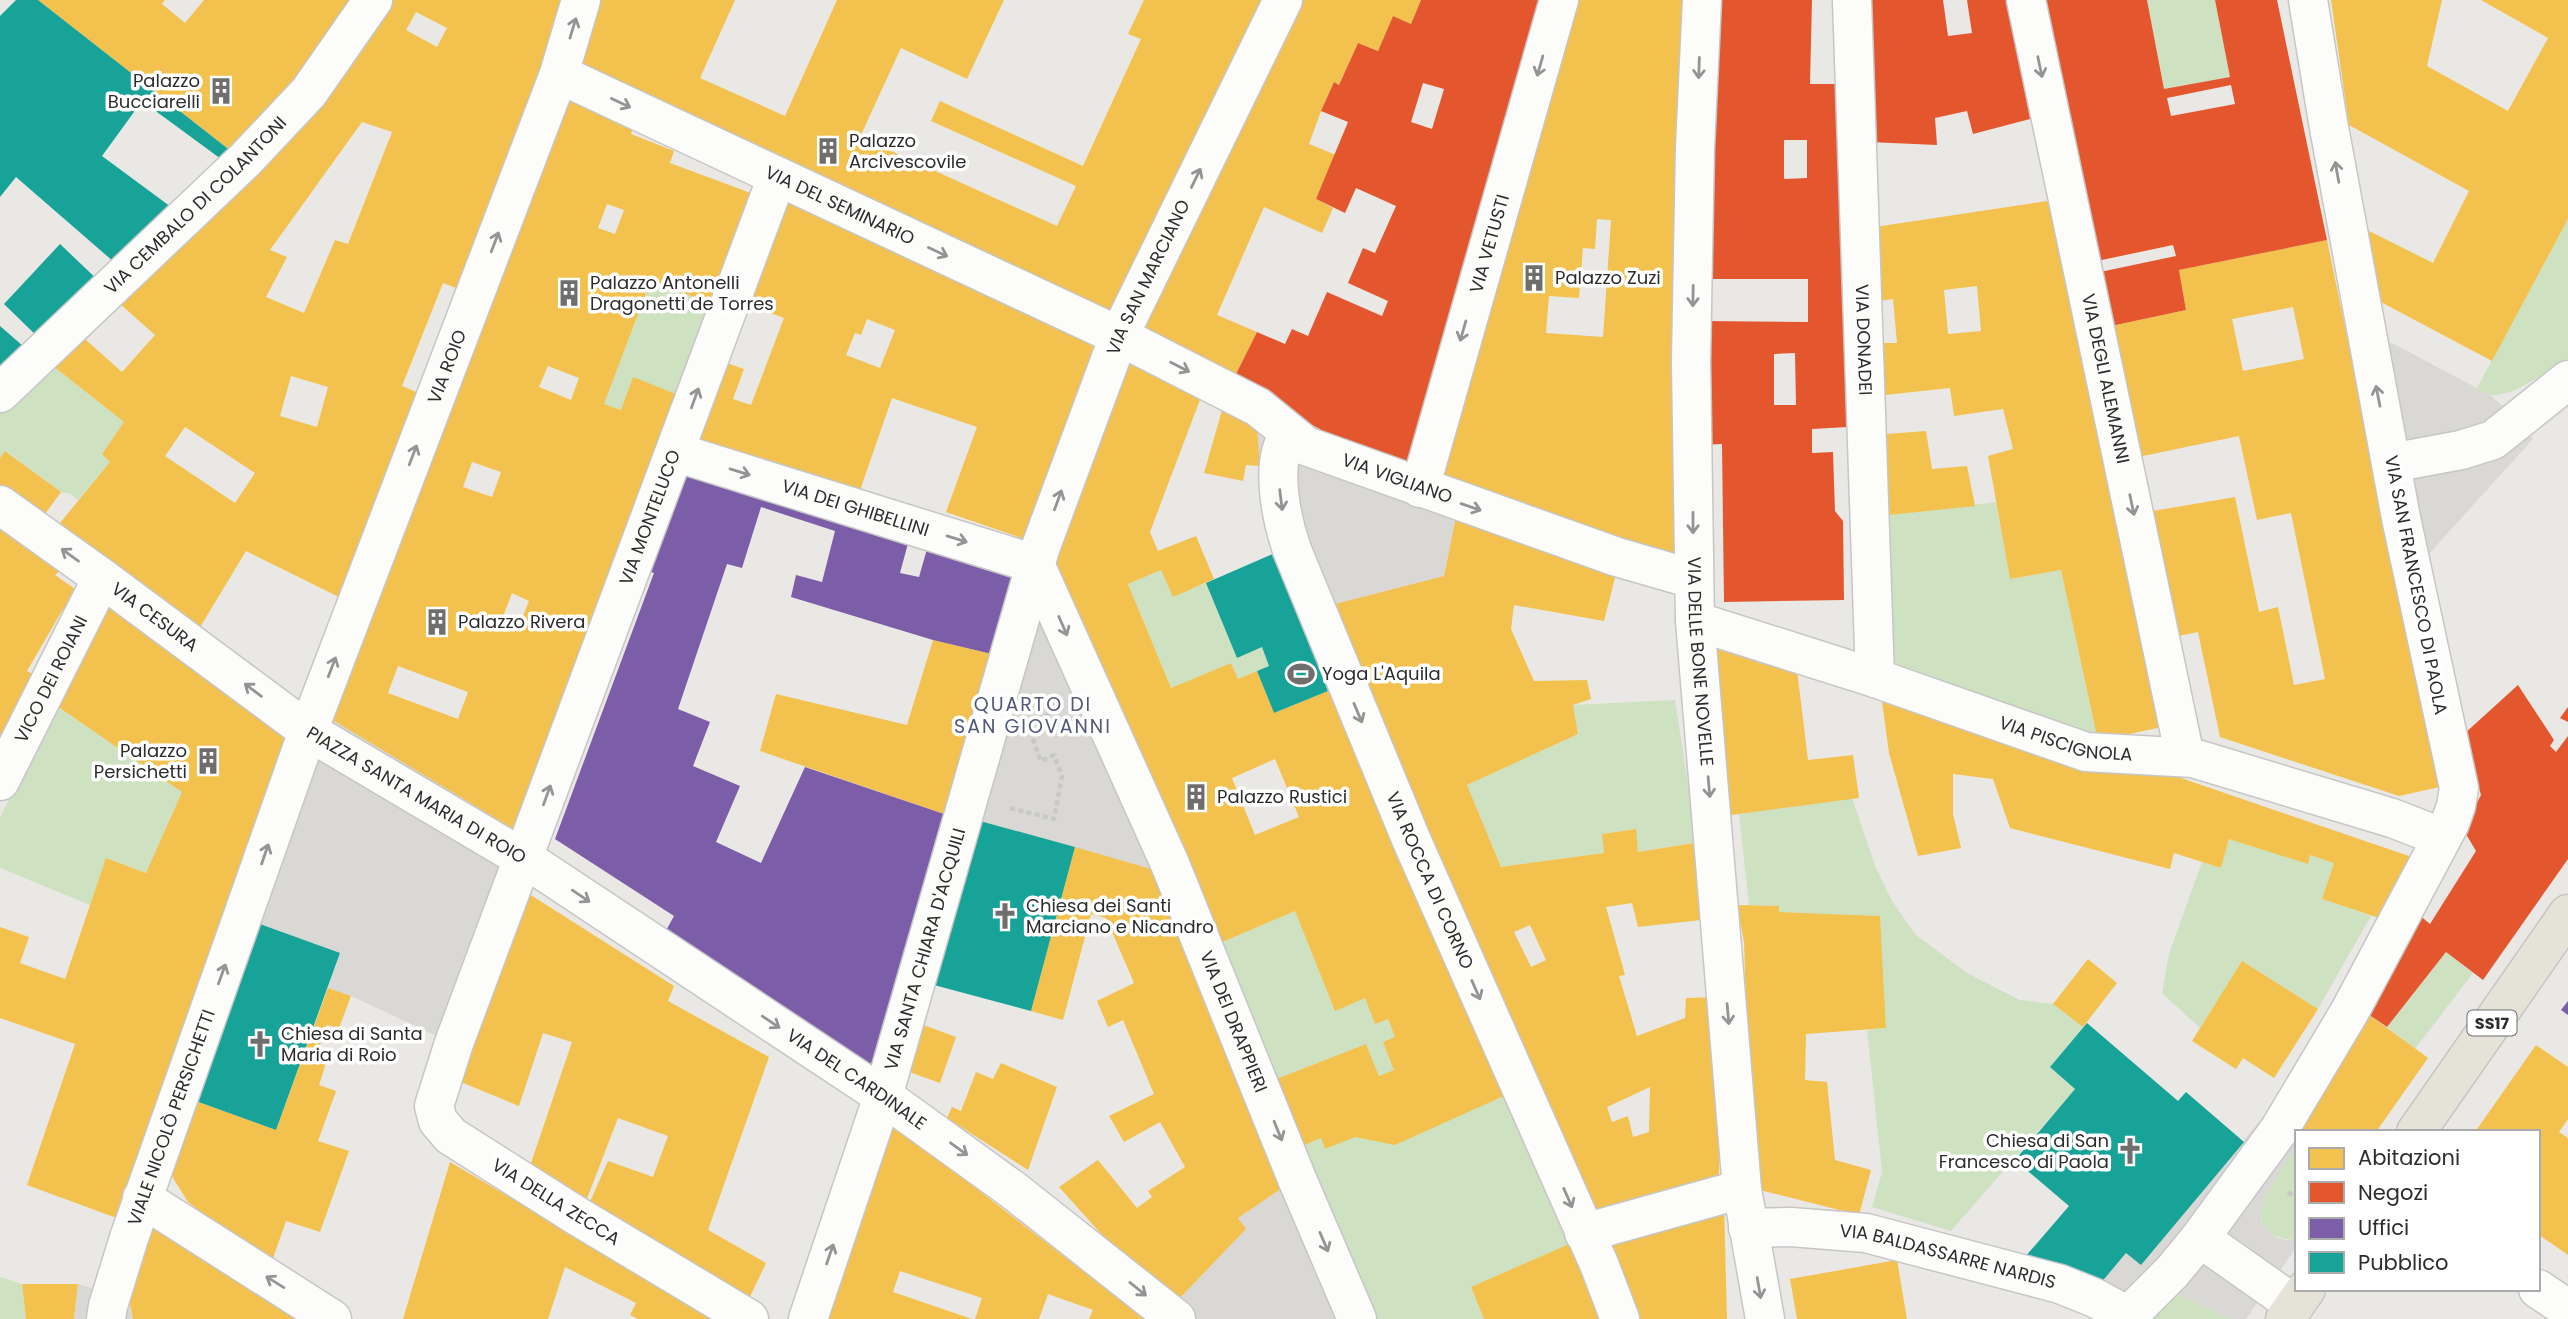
<svg xmlns="http://www.w3.org/2000/svg" width="2568" height="1319" viewBox="0 0 2568 1319" font-family="Poppins,sans-serif">
<rect width="100%" height="100%" fill="#eae8e5"/>
<path fill="#cee2c2" d="M2147 0H2215L2230 77 2164 89Z
M2568 219V363C2544 370 2515 397 2492 395 2487 395 2481 390 2477 388Z
M651 280 714 305 681 396 634 378 621 410 604 404Z
M43 358 124 422 102 454 110 462 78 500 71 494 61 492 6 451 0 458V400Z
M1996 502 2010 579 2061 570 2098 741 1895 668 1889 515Z
M1161 570 1173 596 1206 583 1237 657 1262 647 1269 666 1238 679 1231 663 1171 688 1128 584Z
M1675 700 1697 842 1638 852 1635 829 1603 834 1604 853 1501 867 1467 785 1578 734 1573 705Z
M54 704 182 792 146 873 107 858 90 905 0 868V818Z
M1852 798 1876 868 1892 901 1916 935 1967 973 2020 1000 2053 1004 2083 1027 2050 1067 2075 1089 1951 1231 1872 1207 1882 1172 1867 1030 1886 1028 1880 916 1779 912 1778 906 1749 905 1739 814Z
M2229 839 2310 855 2334 863 2322 899 2371 916 2318 1009 2242 961 2200 1028 2162 993 2169 954 2202 862 2221 868Z
M1295 911 1335 1010 1365 998 1375 1023 1388 1019 1395 1037 1394 1070 1379 1076 1366 1044 1269 1082 1213 946Z
M2446 952 2473 973 2415 1049 2387 1027Z
M1508 1094 1578 1240 1471 1287 1484 1319H1375L1295 1149 1321 1138 1325 1148 1355 1137Z
M2297 1144V1238C2286 1240 2279 1239 2270 1233 2243 1212 2284 1165 2297 1144Z
M0 1277 22 1284 26 1319H0Z
M2176 1293 2230 1319H2153Z"/>
<path fill="#dad8d5" d="M2392 343 2490 395 2505 408 2533 439 2427 556 2385 344Z
M1261 400 1320 429 1457 512 1444 576 1331 605 1275 553 1260 466 1256 414Z
M1014 570 1170 864 1151 869 980 821Z
M305 701 531 839 439 1037 351 996 328 988 340 954 228 913Z
M2263 1117 2297 1144 2263 1200 2261 1221 2267 1230 2277 1238 2287 1240 2297 1238V1246L2246 1319H2230L2176 1293 2154 1317 2100 1284 2126 1253 2141 1264Z
M1288 1184 1375 1319H1165L1179 1299 1245 1230 1238 1218Z
M78 1284 129 1299 133 1319H74Z"/>
<path fill="#f2c14e" fill-rule="evenodd" d="M38 0H165L162 4 185 23 204 0H353L241 159Z
M386 0H570L464 291 443 283 402 386 426 396 349 602 246 551 199 629 55 529 110 462 102 454 124 422 43 358ZM416 12 447 28 437 47 406 30ZM362 122 392 132 348 244 335 240 304 313 266 297 287 257 270 250ZM119 303 155 335 122 372 86 340ZM291 376 328 387 317 427 280 416ZM185 427 255 473 235 503 165 456Z
M599 0H735L700 78 785 116 837 0H1004L967 79 901 48 860 137 1057 226 1076 186 931 121 940 101 1083 166 1141 39 1128 34 1144 0H1272L1108 317 579 71Z
M1296 0H1421L1411 24 1393 16 1378 51 1358 43 1339 85 1334 82 1321 111 1309 144 1336 155 1316 199 1333 208 1322 233 1264 207 1217 315 1257 332 1231 384 1130 333Z
M1569 0H1686L1680 560 1434 485ZM1597 219 1611 220 1603 337 1546 333 1549 296 1579 298 1583 248 1595 249Z
M2331 0H2442L2427 66 2508 111 2548 38 2481 0H2568V219L2492 361 2377 300 2365 229 2433 263 2469 191 2349 125Z
M568 100 634 125 631 134 674 151 670 163 756 195 714 305 651 280 604 404 621 410 633 377 681 396 517 831 326 716ZM607 204 624 210 615 234 598 228ZM548 366 579 378 571 400 539 387ZM472 462 501 472 492 497 463 487ZM512 593 529 601 519 626 502 619ZM398 666 468 692 458 719 388 693Z
M777 195 1102 335 1030 541 946 512 977 427 892 398 857 499 684 445 716 359 744 369 733 399 751 405 784 318 738 301ZM867 319 895 330 880 368 846 355 855 333 861 335Z
M2053 200 2166 726 2098 741 2061 570 2010 579 1988 456 2013 449 2003 409 1954 416 1950 388 1885 395 1882 343H1897L1893 299 1879 301 1875 227ZM1977 286 1981 331 1948 334 1944 290Z
M2327 240 2440 787 2399 796 2220 737 2198 632 2173 637 2147 512 2235 497 2259 612 2278 607 2294 685 2325 679 2291 513 2257 520 2239 436 2138 457 2111 326 2186 310 2179 270ZM2293 307 2304 359 2243 371 2232 319Z
M1125 349 1204 389 1150 532 1158 551 1196 536 1214 579 1173 597 1161 570 1128 584 1171 688 1231 663 1238 679 1257 671 1274 713 1328 691 1508 1094 1395 1145 1355 1137 1325 1149 1321 1138 1295 1149 1269 1082 1366 1044 1379 1076 1394 1070 1383 1042 1395 1037 1388 1019 1375 1024 1365 998 1335 1011 1295 911 1213 946 1051 557ZM1275 759 1299 817 1255 835 1232 778Z
M1225 400 1256 414 1260 466 1246 465 1243 481 1204 473Z
M1926 431 1932 469 1967 466 1975 506 1889 515 1886 434Z
M5 451 61 492 42 518 0 488V458Z
M1457 512 1617 570 1604 621 1514 605 1511 629 1534 681 1587 680 1591 699 1573 705 1578 734 1467 785 1501 867 1604 853 1602 834 1636 829 1638 852 1706 841 1710 919 1638 927 1632 903 1606 907 1625 975 1619 976 1637 1036 1685 1018 1686 998 1719 997V1185L1588 1224 1331 605 1444 576ZM1530 925 1546 960 1531 967 1514 932ZM1650 1087 1649 1132 1633 1137 1628 1116 1612 1122 1607 1107Z
M0 521 64 567 55 575 85 596 74 615 63 609 27 671 38 677 0 747Z
M104 592 291 729 122 1220 27 1185 75 1044 0 1018V927L29 937 20 963 65 979 106 858 146 873 182 792 54 704Z
M933 640 992 654 947 815 760 751 776 694 907 725Z
M1708 641 1797 670 1808 760 1853 755 1859 798 1731 815Z
M1882 702 2088 771 2175 776 2409 856 2385 920 2322 899 2334 863 2310 855 2308 864 2229 839 2221 868 2174 853 2170 869 2010 828 1993 779 1953 774V814L1961 848 1918 856 1889 753Z
M1075 847 1151 869 1288 1184 1238 1218 1246 1229 1179 1299 1113 1247 1059 1187 1098 1160 1137 1208 1152 1197 1148 1191 1185 1167 1160 1122 1124 1142 1109 1116 1154 1094 1123 1020 1108 1027 1097 1001 1134 983 1106 918 1091 914 1063 1020 1031 1011Z
M526 892 674 986 668 1001 769 1057 708 1230 766 1263 748 1301 589 1204 608 1161 653 1177 668 1136 618 1118 586 1201 531 1163 572 1042 543 1033 519 1106 456 1080Z
M1737 905 1779 906V912L1880 916 1886 1028 1806 1034 1805 1080 1827 1082 1835 1160 1871 1170 1859 1215 1752 1188 1744 942Z
M2088 959 2117 983 2083 1027 2053 1004Z
M2242 961 2318 1009 2274 1078 2243 1058 2236 1069 2192 1041Z
M328 988 351 996 339 1028 327 1025 316 1056 327 1060 319 1085 336 1091 318 1141 349 1151 320 1232 286 1221 271 1264 188 1202 168 1170 193 1100 276 1130Z
M2368 1014 2428 1058 2376 1132H2297V1144L2291 1140Z
M918 1023 956 1037 940 1083 901 1069Z
M2536 1045 2568 1067V1119L2559 1132 2568 1138V1255L2538 1234V1132H2475Z
M1001 1063 1057 1087 1028 1170 947 1118 952 1107 961 1111 976 1072 993 1079Z
M893 1124 1145 1319H1089L1093 1310 1048 1294 1039 1319H975L982 1298 900 1271 893 1292 972 1319H829Z
M450 1162 715 1319H638L630 1315 636 1303 565 1267 548 1319H403Z
M1724 1204 1727 1319H1632L1599 1236Z
M147 1216 301 1319H133L129 1299Z
M1578 1240 1612 1319H1484L1471 1287Z
M1897 1260 1907 1319H1797L1790 1279Z
M22 1284H78L74 1319H26Z"/>
<path fill="#e4572e" fill-rule="evenodd" d="M1421 0H1549L1409 476 1316 440 1320 429 1231 384 1257 332 1285 344 1292 329 1308 336 1327 292 1382 316 1388 301 1348 283 1363 248 1375 253 1396 206 1356 188 1345 213 1316 199 1348 122 1321 111 1334 82 1339 85 1358 43 1378 51 1393 16 1411 24ZM1423 83 1444 89 1432 129 1411 122Z
M1712 0H1812L1810 84H1838L1848 427 1812 429V453L1833 452 1835 511 1843 521 1844 600 1724 602 1722 444 1701 445 1703 321 1808 322V279H1701ZM1784 140H1807V178L1784 179ZM1795 353 1796 405H1774V354Z
M1867 0H1943L1948 36 1972 33 1967 0H2008L2030 119 1973 134 1967 111 1935 118 1937 145 1869 142Z
M2043 0H2147L2164 89 2230 77 2215 0H2277L2327 240 2179 270 2186 310 2111 326 2100 272 2176 256 2173 245 2097 261ZM2231 85 2235 104 2171 116 2167 98Z
M2518 685 2554 740 2550 746 2556 752 2568 736V859L2483 980 2446 952 2387 1027 2368 1014 2418 914 2430 924 2476 851 2463 829 2481 795 2464 734Z
M2568 707V722L2560 718Z"/>
<path fill="#7b5ea7" d="M678 464 910 536 900 573 919 577 929 542 1014 570 992 654 933 640 791 597 796 575 822 582 835 531 761 507 742 568 727 564 678 709 710 722 693 766 740 786 716 842 761 863 805 767 947 815 875 1068 663 936 674 916 555 839 654 573 639 568Z
M2568 1001V1015L2561 1010Z"/>
<path fill="#17a398" fill-rule="evenodd" d="M16 0H38L241 159 122 269 16 177 0 197V16ZM142 101 221 159 171 207 102 156Z
M60 244 103 285 43 342 4 304Z
M0 326 31 353 0 383Z
M1275 553 1328 691 1274 713 1257 671 1269 666 1262 647 1237 658 1206 583Z
M980 821 1075 847 1031 1011 934 985Z
M257 923 340 953 276 1130 193 1100Z
M2087 1023 2178 1101 2186 1092 2244 1142 2141 1265 2126 1253 2100 1284 2019 1264 2069 1206 2015 1160 2075 1089 2050 1067Z"/>
<g fill="none" stroke-linecap="round" stroke-linejoin="round">
<defs>
<g id="street">
<path id="s1" d="M1702 0 1695 148 1691 361 1695 621 1742 1189 1765 1319"/>
<path id="s2" d="M1852 0 1875 678"/>
<path id="s3" d="M2026 0 2185 757"/>
<path id="s4" d="M559 74 1119 336 1258 407 1306 446 1617 557 1693 579"/>
<path id="s5" d="M0 393 245 160 309 92 373 0"/>
<path id="s6" d="M1290 434C1268 460 1282 521 1292 550L1411 839 1599 1264 1620 1319"/>
<path id="s7" d="M675 452 1035 564"/>
<path d="M2391 463 2461 450 2493 440 2568 380"/>
<path id="s8" d="M1420 488 1559 0"/>
<path id="s9" d="M0 505 102 578 308 731 536 866 883 1096 1013 1190 1176 1319"/>
<path id="s10" d="M1035 564 1170 864 1297 1179 1357 1319"/>
<path id="s11" d="M1695 621 1875 678 2086 752 2193 758 2392 818 2441 837"/>
<path id="s12" d="M0 781 102 578"/>
<path d="M142 1198 332 1319"/>
<path id="s13" d="M1748 1228 1791 1227 1866 1233 2060 1284 2095 1298 2121 1312 2133 1311 2172 1272 2200 1238 2279 1130 2350 1011 2450 823 2456 806 2459 788 2401 518 2328 122 2308 0"/>
<path d="M1584 1233 1742 1189"/>
<path d="M2200 1238 2295 1305"/>
<path d="M2538 1289 2568 1309"/>
<path id="s14" d="M106 1319 108 1306 129 1238 308 731 559 74 581 0"/>
<path id="s15" d="M749 1319 577 1216 451 1136 438 1121 434 1106 454 1043 777 177"/>
<path id="s16" d="M808 1319 883 1096 1040 549 1119 336 1283 0"/>
</g>
<path id="primary" d="M2416 1132 2568 914
M2285 1319 2306 1289"/>
</defs>
<use href="#street" stroke="#c7c6c7" stroke-width="41"/>
<use href="#primary" stroke="#c6c5c3" stroke-width="41"/>
<path stroke="#c8c8c8" stroke-width="4.5" stroke-dasharray="5 3.5" stroke-linecap="butt" d="M1037 720 1055 712
M1010 808 1054 819 1062 776 1054 755 1041 761 1032 737
M2288 1192 2297 1198"/>
<use href="#street" stroke="#fcfcfb" stroke-width="38"/>
<use href="#primary" stroke="#e5e2d7" stroke-width="38"/>
</g>
<defs><path id="oneway-shaft" d="M-6 0H5M1.5-3L5.5 0L1.5 3" fill="none" stroke-width="1.6" stroke-linecap="round" stroke-linejoin="round" transform="scale(1.75)"/></defs>
<g stroke="#949494">
<use href="#oneway-shaft" transform="translate(573 28) rotate(-73)"/>
<use href="#oneway-shaft" transform="translate(1540 66) rotate(106)"/>
<use href="#oneway-shaft" transform="translate(2040 67) rotate(78)"/>
<use href="#oneway-shaft" transform="translate(1699 68) rotate(92)"/>
<use href="#oneway-shaft" transform="translate(621 103) rotate(25)"/>
<use href="#oneway-shaft" transform="translate(2337 172) rotate(-100)"/>
<use href="#oneway-shaft" transform="translate(1196 178) rotate(-64)"/>
<use href="#oneway-shaft" transform="translate(495 242) rotate(-69)"/>
<use href="#oneway-shaft" transform="translate(938 252) rotate(25)"/>
<use href="#oneway-shaft" transform="translate(1693 296) rotate(91)"/>
<use href="#oneway-shaft" transform="translate(1463 331) rotate(106)"/>
<use href="#oneway-shaft" transform="translate(1180 367) rotate(27)"/>
<use href="#oneway-shaft" transform="translate(2378 396) rotate(-101)"/>
<use href="#oneway-shaft" transform="translate(695 398) rotate(-70)"/>
<use href="#oneway-shaft" transform="translate(413 455) rotate(-69)"/>
<use href="#oneway-shaft" transform="translate(740 472) rotate(17)"/>
<use href="#oneway-shaft" transform="translate(1058 500) rotate(-70)"/>
<use href="#oneway-shaft" transform="translate(1281 500) rotate(83)"/>
<use href="#oneway-shaft" transform="translate(2132 505) rotate(78)"/>
<use href="#oneway-shaft" transform="translate(1471 507) rotate(19)"/>
<use href="#oneway-shaft" transform="translate(1693 523) rotate(90)"/>
<use href="#oneway-shaft" transform="translate(957 539) rotate(17)"/>
<use href="#oneway-shaft" transform="translate(70 555) rotate(-144)"/>
<use href="#oneway-shaft" transform="translate(1063 626) rotate(66)"/>
<use href="#oneway-shaft" transform="translate(332 667) rotate(-69)"/>
<use href="#oneway-shaft" transform="translate(253 690) rotate(-143)"/>
<use href="#oneway-shaft" transform="translate(1358 713) rotate(67)"/>
<use href="#oneway-shaft" transform="translate(1709 787) rotate(85)"/>
<use href="#oneway-shaft" transform="translate(547 795) rotate(-70)"/>
<use href="#oneway-shaft" transform="translate(265 854) rotate(-71)"/>
<use href="#oneway-shaft" transform="translate(581 896) rotate(34)"/>
<use href="#oneway-shaft" transform="translate(222 974) rotate(-70)"/>
<use href="#oneway-shaft" transform="translate(1476 990) rotate(66)"/>
<use href="#oneway-shaft" transform="translate(1728 1014) rotate(85)"/>
<use href="#oneway-shaft" transform="translate(771 1022) rotate(34)"/>
<use href="#oneway-shaft" transform="translate(1278 1131) rotate(68)"/>
<use href="#oneway-shaft" transform="translate(959 1149) rotate(36)"/>
<use href="#oneway-shaft" transform="translate(1568 1198) rotate(66)"/>
<use href="#oneway-shaft" transform="translate(1324 1242) rotate(67)"/>
<use href="#oneway-shaft" transform="translate(830 1254) rotate(-71)"/>
<use href="#oneway-shaft" transform="translate(275 1282) rotate(-148)"/>
<use href="#oneway-shaft" transform="translate(1759 1288) rotate(80)"/>
<use href="#oneway-shaft" transform="translate(1138 1289) rotate(39)"/>
</g>
<defs>
<symbol id="building-bare" viewBox="-9 -9 18 18"><path d="M-4-6H4V6H1V3H-1V6H-4ZM-2.5-4.3h1.7v1.8h-1.7ZM.8-4.3h1.7v1.8H.8ZM-2.5-1h1.7V.8h-1.7ZM.8-1h1.7V.8H.8Z" fill="#6f6e6d" stroke="#fff" stroke-width="2.5" paint-order="stroke"/></symbol>
<symbol id="stadium-bare" viewBox="-9 -9 18 18"><path d="M0-5a6.5 5 0 1 0 0 10a6.5 5 0 1 0 0-10ZM-3.5-1.8h7v3.6h-7Z" fill="#6f6e6d" stroke="#fff" stroke-width="2.5" paint-order="stroke"/></symbol>
<symbol id="church-bare" viewBox="-9 -9 18 18"><path d="M-1.2-6h2.4v3.5h3.3v2.4h-3.3V6h-2.4V-.1h-3.3v-2.4h3.3Z" fill="#6f6e6d" stroke="#fff" stroke-width="2.5" paint-order="stroke"/></symbol>
</defs>
<g fill-rule="evenodd">
<use href="#building-bare" x="202" y="72" width="38" height="38"/>
<use href="#building-bare" x="809" y="132" width="38" height="38"/>
<use href="#building-bare" x="1515" y="259" width="38" height="38"/>
<use href="#building-bare" x="550" y="274" width="38" height="38"/>
<use href="#building-bare" x="418" y="603" width="38" height="38"/>
<use href="#stadium-bare" x="1282" y="655" width="38" height="38"/>
<use href="#building-bare" x="189" y="742" width="38" height="38"/>
<use href="#building-bare" x="1177" y="778" width="38" height="38"/>
<use href="#church-bare" x="986" y="897" width="38" height="38"/>
<use href="#church-bare" x="241" y="1025" width="38" height="38"/>
<use href="#church-bare" x="2111" y="1132" width="38" height="38"/>
</g>
<g text-anchor="middle" stroke-width="7" stroke-linejoin="round" paint-order="stroke">
<rect fill="#fff" stroke="#6c6c6c" stroke-width="2" x="2467.5" y="1010.5" width="49" height="25" rx="5"/>
<g font-size="16" font-weight="bold" fill="#2d2d2d">
<text x="2492" y="1029">SS17</text>
</g>
<g font-size="18" fill="#2d2d2d" stroke="#fff" text-anchor="start">
<text x="200" y="87" text-anchor="end">Palazzo<tspan x="200" dy="21">Bucciarelli</tspan></text>
<text x="849" y="147">Palazzo<tspan x="849" dy="21">Arcivescovile</tspan></text>
<text x="1555" y="284">Palazzo Zuzi</text>
<text x="590" y="289">Palazzo Antonelli<tspan x="590" dy="21">Dragonetti de Torres</tspan></text>
<text x="458" y="628">Palazzo Rivera</text>
<text x="1322" y="680">Yoga L'Aquila</text>
<text x="187" y="757" text-anchor="end">Palazzo<tspan x="187" dy="21">Persichetti</tspan></text>
<text x="1217" y="803">Palazzo Rustici</text>
<text x="1026" y="912">Chiesa dei Santi<tspan x="1026" dy="21">Marciano e Nicandro</tspan></text>
<text x="281" y="1040">Chiesa di Santa<tspan x="281" dy="21">Maria di Roio</tspan></text>
<text x="2109" y="1147" text-anchor="end">Chiesa di San<tspan x="2109" dy="21">Francesco di Paola</tspan></text>
</g>
<g font-size="18" fill="#2d2d2d" stroke="#fff">
<text dy="6" stroke="none"><textPath href="#s5" startOffset="271">VIA CEMBALO DI COLANTONI</textPath></text>
<text dy="6" stroke="none"><textPath href="#s4" startOffset="310">VIA DEL SEMINARIO</textPath></text>
<text dy="6" stroke="none"><textPath href="#s8" startOffset="254">VIA VETUSTI</textPath></text>
<text dy="6" stroke="none"><textPath href="#s16" startOffset="1097">VIA SAN MARCIANO</textPath></text>
<text dy="6" stroke="none"><textPath href="#s2" startOffset="340">VIA DONADEI</textPath></text>
<text dy="6" stroke="none"><textPath href="#s14" startOffset="1012">VIA ROIO</textPath></text>
<text dy="6" stroke="none"><textPath href="#s3" startOffset="387">VIA DEGLI ALEMANNI</textPath></text>
<text dy="6" stroke="none"><textPath href="#s4" startOffset="933">VIA VIGLIANO</textPath></text>
<text dy="6" stroke="none"><textPath href="#s7" startOffset="189">VIA DEI GHIBELLINI</textPath></text>
<text dy="6" stroke="none"><textPath href="#s15" startOffset="1012">VIA MONTELUCO</textPath></text>
<text transform="translate(2416 585) rotate(79)" y="6">VIA SAN FRANCESCO DI PAOLA</text>
<text dy="6" stroke="none"><textPath href="#s9" startOffset="191">VIA CESURA</textPath></text>
<text dy="6" stroke="none"><textPath href="#s1" startOffset="662">VIA DELLE BONE NOVELLE</textPath></text>
<text dy="6" stroke="none"><textPath href="#s12" startOffset="114">VICO DEI ROIANI</textPath></text>
<text dy="6" stroke="none"><textPath href="#s11" startOffset="390">VIA PISCIGNOLA</textPath></text>
<text dy="6" stroke="none"><textPath href="#s9" startOffset="508">PIAZZA SANTA MARIA DI ROIO</textPath></text>
<text dy="6" stroke="none"><textPath href="#s6" startOffset="478">VIA ROCCA DI CORNO</textPath></text>
<text dy="6" stroke="none"><textPath href="#s16" startOffset="388">VIA SANTA CHIARA D'ACQUILI</textPath></text>
<text dy="6" stroke="none"><textPath href="#s10" startOffset="499">VIA DEI DRAPPIERI</textPath></text>
<text dy="6" stroke="none"><textPath href="#s9" startOffset="1032">VIA DEL CARDINALE</textPath></text>
<text dy="6" stroke="none"><textPath href="#s14" startOffset="212">VIALE NICOLÒ PERSICHETTI</textPath></text>
<text transform="translate(556 1202) rotate(32)" y="6">VIA DELLA ZECCA</text>
<text dy="6" stroke="none"><textPath href="#s13" startOffset="203">VIA BALDASSARRE NARDIS</textPath></text>
</g>
<g font-size="19" letter-spacing="2" fill="#525979" stroke="#fff">
<text x="1033" y="711">QUARTO DI<tspan x="1033" dy="22">SAN GIOVANNI</tspan></text>
</g>
</g>
<rect x="2295" y="1130" width="245" height="161" fill="#ffffff" stroke="#ababab" stroke-width="2"/>
<rect x="2309" y="1148" width="35" height="21" fill="#f2c14e" stroke="#ababab" stroke-width="2"/>
<text x="2358" y="1165" font-size="21" fill="#2d2d2d">Abitazioni</text>
<rect x="2309" y="1182" width="35" height="21" fill="#e4572e" stroke="#ababab" stroke-width="2"/>
<text x="2358" y="1200" font-size="21" fill="#2d2d2d">Negozi</text>
<rect x="2309" y="1218" width="35" height="21" fill="#7b5ea7" stroke="#ababab" stroke-width="2"/>
<text x="2358" y="1235" font-size="21" fill="#2d2d2d">Uffici</text>
<rect x="2309" y="1252" width="35" height="21" fill="#17a398" stroke="#ababab" stroke-width="2"/>
<text x="2358" y="1270" font-size="21" fill="#2d2d2d">Pubblico</text>
</svg>
